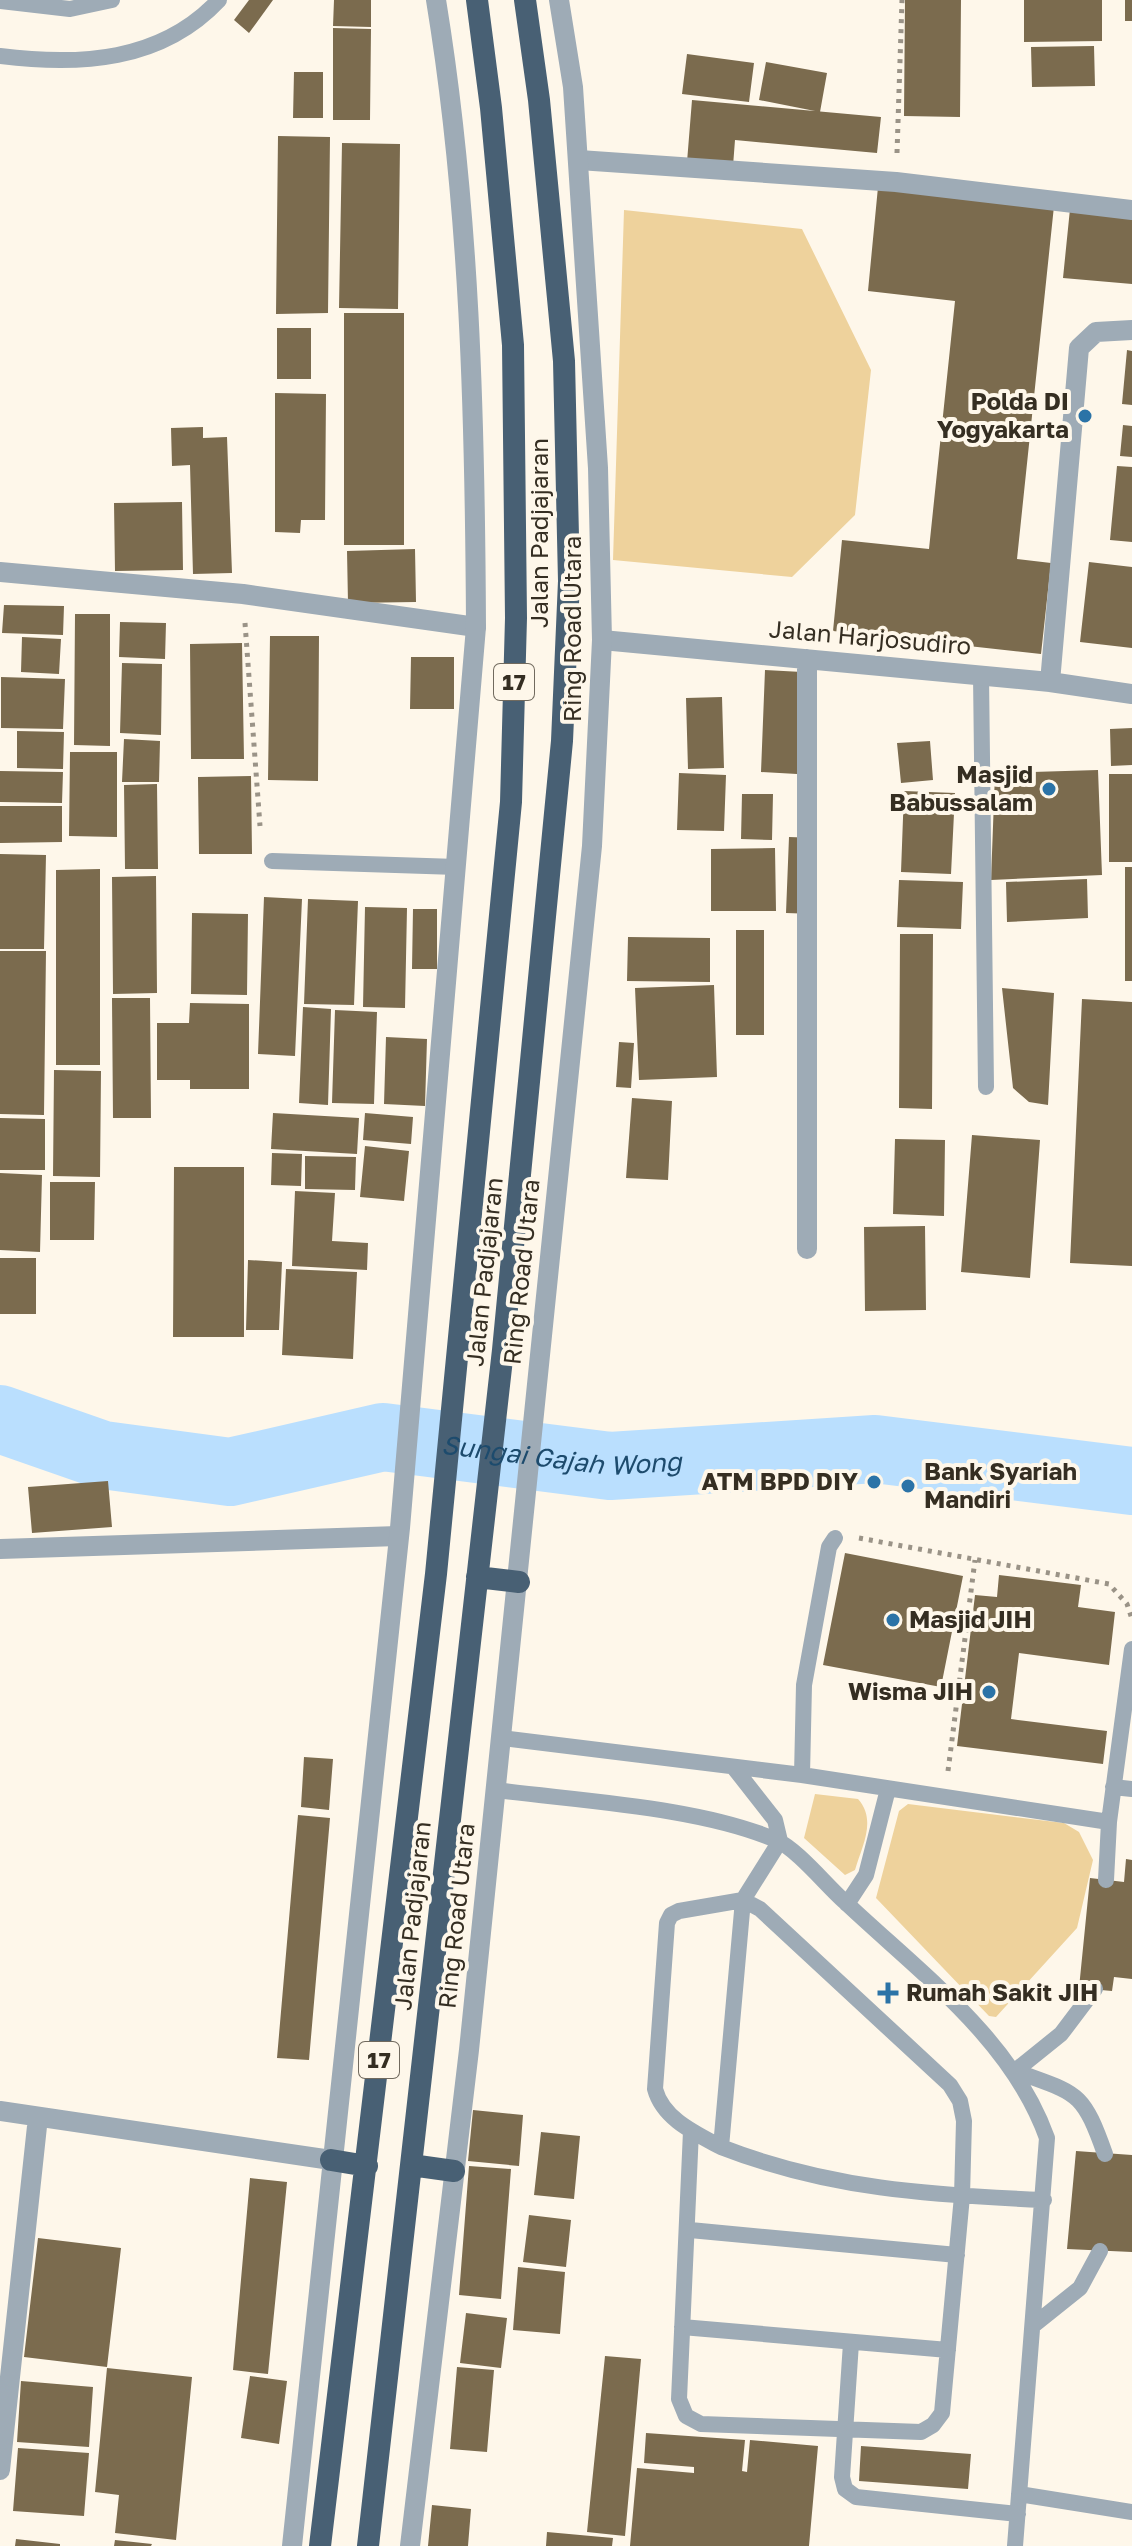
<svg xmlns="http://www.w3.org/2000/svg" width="1132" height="2546" viewBox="0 0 1132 2546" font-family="'Golos Text',sans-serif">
<rect width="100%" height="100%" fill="#fef7ea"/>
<path fill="#eed29c" d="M624 210 802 229 871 370 855 515 792 577 613 560Z
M815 1794 858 1799C877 1820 862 1846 855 1870L845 1875 804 1838Z
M908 1804 1064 1823 1079 1832 1093 1860 1077 1928 996 2017 989 2016 876 1898 899 1811Z"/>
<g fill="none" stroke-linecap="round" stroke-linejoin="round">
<path stroke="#badffe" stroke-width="68" id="s1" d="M0 1419 103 1455 230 1472 383 1437 610 1466 875 1449 1132 1481"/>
</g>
<path fill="#7b6b4e" d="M249 0H273L249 33 234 20Z
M334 0H371V27L333 26Z
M905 0H961L960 117 904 116Z
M1024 0H1102V41L1024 42Z
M1125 0H1132V21H1125Z
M333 28 371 29 370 120H333Z
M1094 46 1095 86 1032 87 1031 47Z
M687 54 754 63 749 102 682 94Z
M766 62 827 73 820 112 759 100Z
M294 72H323V118H293Z
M692 100 881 117 877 153 735 140 733 166 687 162Z
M278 136 330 137 328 313 276 314Z
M342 143 400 144 398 309 339 308Z
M878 187 1054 206 1017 559 1051 563 1041 654 833 631 842 540 929 549 955 301 868 291Z
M1070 209 1132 215V284L1063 278Z
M344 313H404V545H344Z
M277 328H311V379H277Z
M1127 350 1132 351V405L1122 404Z
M275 393 326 394 325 520H301L300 533 275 532Z
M1123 425 1132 426V457L1120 456Z
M203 427V438L227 437 232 573 193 574 190 465 172 466 171 428Z
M1117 466 1132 467V542L1110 540Z
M182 502 183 570 115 571 114 503Z
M415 549 416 602 348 603 347 551Z
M1089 562 1132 567V648L1080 642Z
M4 605 64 606 63 635 2 633Z
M75 614H110V746L74 745Z
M120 622 166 623 165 659 119 657Z
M270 636H319L318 781 268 780Z
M22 637 61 639 59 674 21 672Z
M242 643 244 759H191L190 644Z
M411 657H454V709H410Z
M122 663 162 664 161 735 120 733Z
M765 670 802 672 797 774 761 772Z
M1 677 65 679 63 729 1 728Z
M722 697 724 768 688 769 686 698Z
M1132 728V765L1111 766 1110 729Z
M17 731 64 732 63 769 17 768Z
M124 739 160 741 159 782H122Z
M930 741 933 780 901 783 897 743Z
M70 752H117V837L69 836Z
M1098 770 1102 875 991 880 995 773Z
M0 771 63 772 62 803 0 802Z
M679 773 726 775 724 831 677 830Z
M1109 774H1132V862H1109Z
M251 776 252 854H199L198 777Z
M157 784 158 869H125L124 785Z
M904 791 955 793 951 874 901 872Z
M742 794H773L772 840 741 839Z
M0 806H62V842L0 843Z
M789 837 817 838 815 914 786 913Z
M775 848 776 911H711V849Z
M0 854 46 855 44 949H0Z
M1125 867H1132V981H1125Z
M100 869V1065H56V870Z
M156 876 157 993 113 994 112 877Z
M1087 879 1088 918 1007 922 1006 882Z
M899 880 963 882 961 929 897 927Z
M264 897 302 899 295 1056 258 1054Z
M308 899 358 901 354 1005 304 1004Z
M365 907 407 908 405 1008 363 1007Z
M413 909H437V969H412Z
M192 913 248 914 247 995 191 994Z
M736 930H764V1035H736Z
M900 934H933L932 1109 899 1108Z
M628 937 710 938V982L627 981Z
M0 951H46L44 1115 0 1114Z
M714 985 717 1077 639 1080 635 988Z
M1002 988 1054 993 1048 1105 1029 1102 1013 1088Z
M112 998H150L151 1118H113Z
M1082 999 1132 1002V1266L1070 1263Z
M190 1003 249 1004V1089H190V1080H157V1023H189Z
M303 1007 331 1009 328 1105 299 1103Z
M335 1010 377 1012 374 1104 332 1103Z
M386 1037 427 1039 425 1106 384 1104Z
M619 1042 634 1043 631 1088 616 1087Z
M54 1070 101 1071 100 1177 53 1176Z
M632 1098 672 1101 668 1180 626 1178Z
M273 1113 359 1118 357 1154 271 1149Z
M365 1113 413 1117 411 1144 363 1140Z
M0 1118 45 1119V1170H0Z
M972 1135 1040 1140 1030 1278 961 1272Z
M895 1139 945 1140 944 1216 893 1214Z
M365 1146 409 1151 404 1201 360 1197Z
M272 1153 302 1154 301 1186 271 1185Z
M305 1156 356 1157 355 1190 305 1189Z
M174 1167H244V1337H173Z
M0 1173 42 1175 40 1252 0 1250Z
M50 1182H95L94 1240H50Z
M295 1191 335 1193 332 1241 368 1243 367 1270 292 1266Z
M925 1226 926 1310 865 1311 864 1227Z
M0 1258H36V1314H0Z
M248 1260 282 1262 279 1330H246Z
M286 1269 357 1272 353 1359 282 1355Z
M108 1481 112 1527 32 1533 28 1487Z
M845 1553 963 1576 941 1687 823 1665Z
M999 1575 1081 1585 1078 1607 1115 1612 1109 1665 1019 1653 1011 1719 1107 1731 1103 1764 957 1746 975 1595 997 1597Z
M304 1757 333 1759 329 1810 301 1807Z
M298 1815 330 1818 309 2060 277 2058Z
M1126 1859 1132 1860V1979L1114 1977 1112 1991 1079 1988 1090 1878 1124 1882Z
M473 2110 523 2115 519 2166 468 2161Z
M541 2132 580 2136 574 2199 534 2195Z
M1076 2151 1132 2155V2252L1067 2249Z
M469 2166 511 2169 501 2299 459 2295Z
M250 2178 287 2182 268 2374 233 2370Z
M529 2215 571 2220 566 2267 523 2262Z
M38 2238 121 2248 107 2367 24 2357Z
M518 2267 565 2272 560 2334 513 2330Z
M466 2313 507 2318 501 2368 460 2363Z
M605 2356 641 2359 625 2536 587 2532Z
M457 2367 494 2370 487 2452 450 2449Z
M107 2368 192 2377 176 2540 115 2533 119 2495 95 2492Z
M250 2376 287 2381 279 2444 241 2438Z
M21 2381 93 2387 89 2447 17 2442Z
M646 2433 745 2440 742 2471 747 2472 750 2440 818 2446 809 2546H630L637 2468 694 2473V2467L644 2463Z
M861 2446 971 2454 968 2489 859 2481Z
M18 2448 89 2453 84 2516 13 2511Z
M432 2505 471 2509 468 2546H428Z
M547 2532 613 2538 612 2546H546Z
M16 2539 60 2544V2546H15Z
M115 2540 152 2544 151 2546H114Z"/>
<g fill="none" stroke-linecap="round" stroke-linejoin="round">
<path stroke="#9a9387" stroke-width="5" stroke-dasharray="4 6" stroke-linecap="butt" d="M897 153 902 0
M245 623 260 826
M859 1538 1109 1584 1127 1604 1132 1619
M948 1771 975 1560"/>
<path stroke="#9eabb6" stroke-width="16" d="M0 1 70 9 112 0
M0 56C79 66 161 62 219 0
M981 675 986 1087
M272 861 457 867
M502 1738 802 1775 1109 1822
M735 1769 775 1820 780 1841 743 1900 721 2147C829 2189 930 2195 1044 2200
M802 1775 804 1685 829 1547 835 1538
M1113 1787 1132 1789
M496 1790C580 1801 700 1807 776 1840 797 1849 826 1885 844 1901 919 1972 1012 2039 1047 2138L1015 2546
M1106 1880 1109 1822 1132 1649
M847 1904 866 1875 888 1789
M1015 2071C1077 2094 1082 2089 1105 2154
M1015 2071 1061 2034 1095 1989
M691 2131 679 2399 686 2416 701 2424 921 2432 933 2425 942 2413 962 2196 964 2121 960 2101 950 2085 760 1909 743 1900 679 1911 671 1915 667 1923 655 2089C663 2119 695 2133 721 2147
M690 2230 957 2255
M1035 2324 1080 2288 1100 2251
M682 2327 948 2350
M851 2343 842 2477 845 2489 856 2497 1018 2514
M1019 2494 1132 2512"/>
<path stroke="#9eabb6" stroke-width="20" d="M579 160 896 182 1132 210
M0 572 243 594 476 627
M602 640 1050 682 1132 694
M807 659V1249
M1050 682 1079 348 1096 332 1132 330
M0 1549 398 1536
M0 2111 331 2160
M0 2470 38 2117"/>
<path stroke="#9eabb6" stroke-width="20" d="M292 2546 400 1528 476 627C475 418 470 207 436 0
M410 2546 469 2050 592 846 602 640 598 468 573 87 559 0"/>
<path stroke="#486074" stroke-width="22" d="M477 1577 519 1582
M331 2160 367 2166
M411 2165 454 2171
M320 2546 436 1574 511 802 516 618 513 345 491 108 477 0
M368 2546 503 1350 562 741 569 581 564 361 539 100 525 0"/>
</g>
<g fill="#2b73a7" stroke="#fef7ea" stroke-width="3">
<circle cx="1085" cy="416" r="8"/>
<circle cx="1049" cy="789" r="8"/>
<circle cx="874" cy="1482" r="8"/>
<circle cx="908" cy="1486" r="8"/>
<circle cx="893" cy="1620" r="8"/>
<circle cx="989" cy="1692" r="8"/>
<path d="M884 1981h8v8h8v8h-8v8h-8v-8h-8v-8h8z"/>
</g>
<g text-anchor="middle" stroke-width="8" stroke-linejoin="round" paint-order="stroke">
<g fill="#fef7ea" stroke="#716a5e" stroke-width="2">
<rect x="494" y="664" width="40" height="36" rx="6"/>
<rect x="359" y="2042" width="40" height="36" rx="6"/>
</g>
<g font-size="22" font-weight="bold" fill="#352e22">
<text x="514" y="690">17</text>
<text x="379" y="2068">17</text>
</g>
<g font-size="24" font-weight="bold" fill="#352e22" stroke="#fef7ea" text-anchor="end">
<text x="1069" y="410">Polda DI<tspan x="1069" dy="28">Yogyakarta</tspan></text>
<text x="1033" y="783">Masjid<tspan x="1033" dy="28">Babussalam</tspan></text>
<text x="924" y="1480" text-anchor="start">Bank Syariah<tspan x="924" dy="28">Mandiri</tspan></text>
<text x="858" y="1490">ATM BPD DIY</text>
<text x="909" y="1628" text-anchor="start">Masjid JIH</text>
<text x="973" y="1700">Wisma JIH</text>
<text x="906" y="2001" text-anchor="start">Rumah Sakit JIH</text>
</g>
<g font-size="24" fill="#352e22" stroke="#fef7ea">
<text transform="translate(540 533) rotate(-90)" y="8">Jalan Padjajaran</text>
<text transform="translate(573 629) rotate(-90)" y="8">Ring Road Utara</text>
<text transform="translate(870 638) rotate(5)" y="8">Jalan Harjosudiro</text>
<text transform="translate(485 1272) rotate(-84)" y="8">Jalan Padjajaran</text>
<text transform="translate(522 1272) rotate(-84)" y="8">Ring Road Utara</text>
<text transform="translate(413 1916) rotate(-84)" y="8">Jalan Padjajaran</text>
<text transform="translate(457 1916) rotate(-84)" y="8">Ring Road Utara</text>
</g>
<g font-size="26" font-style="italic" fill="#1d4b6d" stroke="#fef7ea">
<text dy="9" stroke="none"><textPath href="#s1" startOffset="574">Sungai Gajah Wong</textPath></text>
</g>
</g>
</svg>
